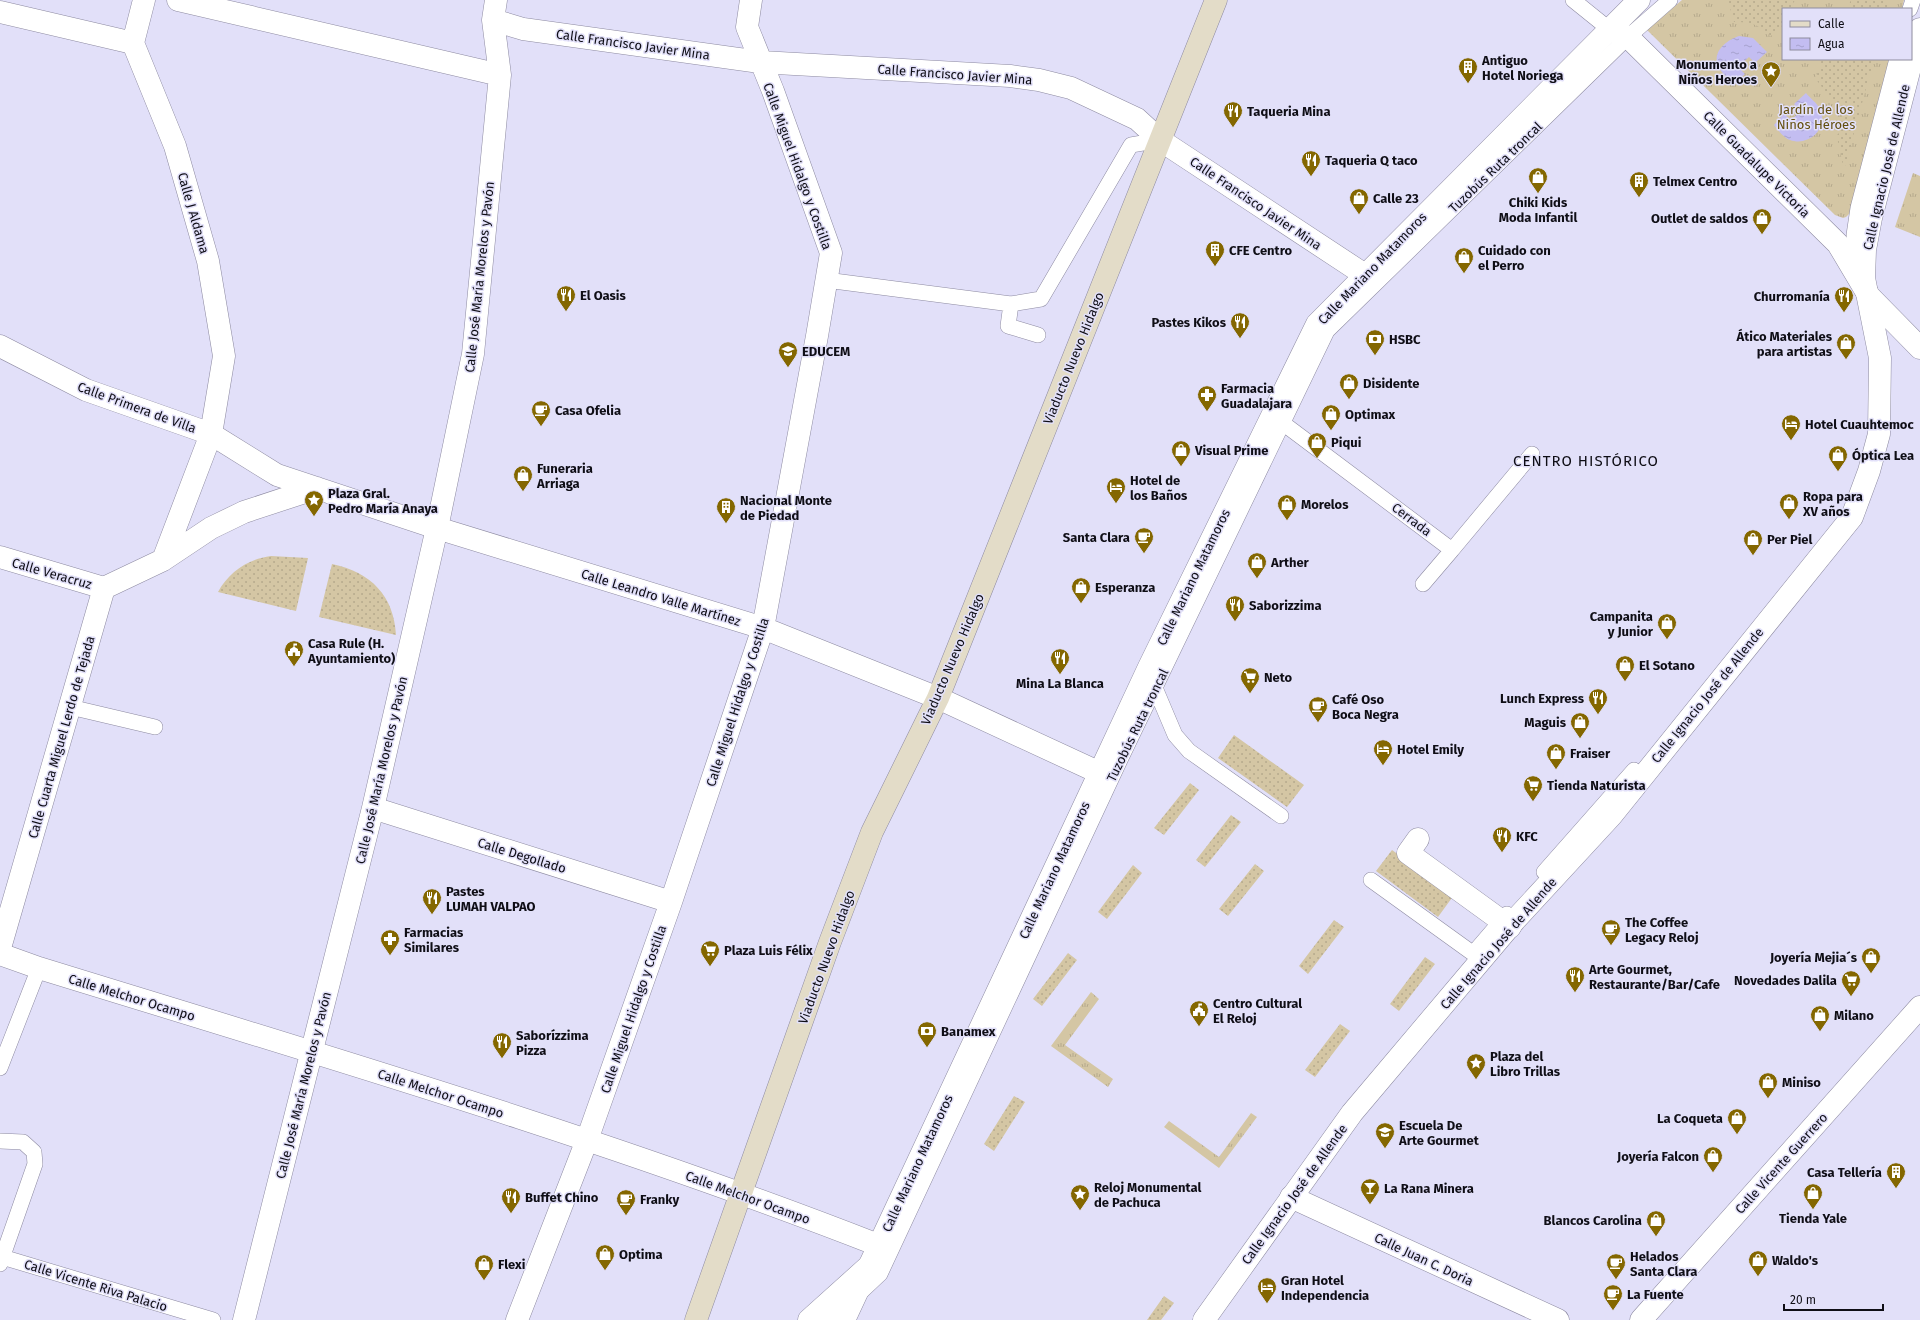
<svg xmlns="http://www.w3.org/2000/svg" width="1920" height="1320" viewBox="0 0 1920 1320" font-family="'Fira Sans',sans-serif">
<defs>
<pattern id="grass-tufts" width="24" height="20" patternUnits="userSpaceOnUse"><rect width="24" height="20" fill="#d4c6a4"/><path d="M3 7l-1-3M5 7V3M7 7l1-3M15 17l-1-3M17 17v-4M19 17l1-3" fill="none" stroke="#b5a98c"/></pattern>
<pattern id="garden-dots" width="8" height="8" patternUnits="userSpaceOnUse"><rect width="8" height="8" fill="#d4c6a4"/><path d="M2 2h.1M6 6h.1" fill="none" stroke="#b5a98c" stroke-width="1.8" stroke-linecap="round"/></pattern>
<pattern id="water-ripples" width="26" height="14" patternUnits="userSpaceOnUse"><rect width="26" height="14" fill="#c3bdf1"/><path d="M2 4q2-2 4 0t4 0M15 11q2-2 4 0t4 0" fill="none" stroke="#a6a1ce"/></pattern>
</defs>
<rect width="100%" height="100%" fill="#e2e0f9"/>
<path fill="url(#grass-tufts)" d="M1682 0H1904L1902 9H1783V59H1890L1851 212 1846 217 1843 218 1835 215 1647 30Z
M1913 173 1920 176V237L1895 227Z
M1091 992 1099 999 1065 1045 1113 1079 1108 1087 1051 1046Z
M1251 1113 1257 1117 1219 1168 1164 1127 1169 1121 1219 1157Z"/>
<path fill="url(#garden-dots)" d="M1724 0H1795L1790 9H1783C1783 20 1784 33 1770 36 1759 24 1750 22 1734 22L1730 8Z
M1851 0H1889L1887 9H1847Z
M1822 59H1874L1844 170 1837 137 1841 128 1842 116 1837 107 1815 78Z
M271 556 308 558 296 611 218 592C229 572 248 559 271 556Z
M332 564C371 572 394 596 396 635L319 617Z
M1234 735 1304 785 1287 807 1218 758Z
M1190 783 1199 790 1164 835 1154 828Z
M1231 815 1241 822 1205 867 1196 860Z
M1392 850 1454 895 1438 917 1376 871Z
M1255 864 1264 871 1228 916 1219 909Z
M1133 865 1142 873 1107 919 1098 912Z
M1334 920 1344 927 1308 974 1299 966Z
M1068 953 1077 960 1042 1006 1033 999Z
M1425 957 1435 964 1399 1011 1390 1004Z
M1340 1024 1350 1031 1315 1077 1305 1070Z
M1014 1096 1025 1102 994 1151 984 1144Z
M1164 1296 1174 1303 1161 1320H1147Z"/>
<path fill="url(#water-ripples)" d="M1739 36 1753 38 1767 52 1755 63 1749 57 1738 67 1745 74 1734 84C1730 80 1725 76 1721 71 1709 55 1724 41 1739 36Z
M1806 93C1810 98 1817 103 1820 109 1829 128 1809 147 1790 140 1784 138 1778 130 1774 125L1784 114 1791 120 1801 111 1794 104Z"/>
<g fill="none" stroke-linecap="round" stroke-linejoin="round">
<defs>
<path id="service" d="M1573 0 1609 29
M1910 9 1913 0
M1857 265 1854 235 1858 208 1897 59
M826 280 1011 304 1041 299 1131 145 1160 140
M1011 304 1008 326 1038 335
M1276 418 1452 550 1532 454
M1423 584 1452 550
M1153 683 1175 735 1189 751 1281 816
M70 707 155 727
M1544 872 1634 770
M1371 880 1482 960
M1477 949 1507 914
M0 1068 39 968
M0 1141 23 1142 34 1152 35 1164 0 1264
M2 1257 213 1320
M831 1320 880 1274 1120 760 1327 331 1628 37 1670 0"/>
<path id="minor" d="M144 0 133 43 175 146 208 261 224 356 211 434 163 560
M178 0 500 75
M0 12 133 43
M493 20 523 29 760 62 1010 76 1039 80 1071 88 1137 119 1160 140 1365 275
M1609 29 1628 37 1838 244 1869 296 1920 348
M0 346 86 390 211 434 277 475 437 528 763 628 938 698 1100 773
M0 557 104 588
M373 808 671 902
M1418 839 1408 853 1510 927
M0 948 104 588 163 560 211 528 244 512 317 488
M1291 1197 1558 1320
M244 1320 373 808 437 528 473 354 500 75 493 20 496 0
M517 1320 587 1140 671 902 763 628 817 336 831 253 773 91 747 27 751 0
M809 1320 869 1266"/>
<path id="tertiary" d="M0 954 39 968C321 1055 604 1138 878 1245
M844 1320 1149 667 1317 324 1639 0
M1204 1320 1352 1113 1515 920 1611 816 1852 517 1869 471 1879 434 1880 358 1864 278 1865 250 1871 218 1920 29
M1641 1320 1920 1007"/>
<path id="secondary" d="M696 1320 830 942 872 832 938 698 1216 0"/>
</defs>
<use href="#service" stroke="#8d8aa1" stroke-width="16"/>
<use href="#minor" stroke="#8d8aa1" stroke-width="23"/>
<use href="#tertiary" stroke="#8d8aa1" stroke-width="23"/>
<use href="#secondary" stroke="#8d8aa1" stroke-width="23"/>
<use href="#service" stroke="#fff" stroke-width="15"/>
<use href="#minor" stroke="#fff" stroke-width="22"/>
<use href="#tertiary" stroke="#fff" stroke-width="22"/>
<use href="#secondary" stroke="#e3dcc8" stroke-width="22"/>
</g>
<defs>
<symbol id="building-pin" viewBox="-11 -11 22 30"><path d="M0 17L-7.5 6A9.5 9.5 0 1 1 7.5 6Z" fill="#846700" stroke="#e2e0f9"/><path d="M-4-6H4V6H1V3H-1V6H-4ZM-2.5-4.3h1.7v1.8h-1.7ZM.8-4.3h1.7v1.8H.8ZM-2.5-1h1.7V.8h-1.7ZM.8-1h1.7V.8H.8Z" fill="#fff"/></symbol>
<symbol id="sight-pin" viewBox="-11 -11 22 30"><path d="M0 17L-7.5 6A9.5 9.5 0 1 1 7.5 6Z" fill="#846700" stroke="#e2e0f9"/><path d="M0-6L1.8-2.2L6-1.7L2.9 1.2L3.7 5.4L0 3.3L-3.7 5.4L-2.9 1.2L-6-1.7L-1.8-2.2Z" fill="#fff"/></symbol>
<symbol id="restaurant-pin" viewBox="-11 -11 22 30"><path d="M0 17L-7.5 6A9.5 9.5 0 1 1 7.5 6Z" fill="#846700" stroke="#e2e0f9"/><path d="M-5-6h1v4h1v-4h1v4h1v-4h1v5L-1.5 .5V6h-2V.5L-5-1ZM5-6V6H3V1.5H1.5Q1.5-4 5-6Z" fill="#fff"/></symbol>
<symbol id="shop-pin" viewBox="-11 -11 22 30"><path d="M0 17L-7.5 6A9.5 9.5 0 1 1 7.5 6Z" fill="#846700" stroke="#e2e0f9"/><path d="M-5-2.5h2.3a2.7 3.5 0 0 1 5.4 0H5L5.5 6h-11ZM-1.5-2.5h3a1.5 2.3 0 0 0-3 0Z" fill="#fff"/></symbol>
<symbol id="bank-pin" viewBox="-11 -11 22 30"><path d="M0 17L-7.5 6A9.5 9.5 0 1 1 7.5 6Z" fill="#846700" stroke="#e2e0f9"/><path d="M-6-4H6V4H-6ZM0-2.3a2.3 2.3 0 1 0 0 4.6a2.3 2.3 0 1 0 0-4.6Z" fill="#fff"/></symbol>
<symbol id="university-pin" viewBox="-11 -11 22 30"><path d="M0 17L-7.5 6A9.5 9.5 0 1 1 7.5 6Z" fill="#846700" stroke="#e2e0f9"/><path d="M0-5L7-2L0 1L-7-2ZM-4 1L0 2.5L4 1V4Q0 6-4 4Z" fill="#fff"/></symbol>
<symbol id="pharmacy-pin" viewBox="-11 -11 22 30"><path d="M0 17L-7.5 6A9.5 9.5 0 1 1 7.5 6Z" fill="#846700" stroke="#e2e0f9"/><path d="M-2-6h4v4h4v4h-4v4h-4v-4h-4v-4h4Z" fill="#fff"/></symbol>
<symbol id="cafe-pin" viewBox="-11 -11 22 30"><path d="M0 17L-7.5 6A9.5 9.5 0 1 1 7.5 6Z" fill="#846700" stroke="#e2e0f9"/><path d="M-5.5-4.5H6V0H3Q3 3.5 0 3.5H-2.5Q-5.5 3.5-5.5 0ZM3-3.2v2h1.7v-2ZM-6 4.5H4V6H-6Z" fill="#fff"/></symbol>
<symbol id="hotel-pin" viewBox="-11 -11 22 30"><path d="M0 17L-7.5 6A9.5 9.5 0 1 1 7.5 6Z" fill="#846700" stroke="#e2e0f9"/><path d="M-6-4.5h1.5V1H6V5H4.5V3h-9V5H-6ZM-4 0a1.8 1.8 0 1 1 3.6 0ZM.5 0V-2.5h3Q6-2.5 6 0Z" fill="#fff"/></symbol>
<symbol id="civic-pin" viewBox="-11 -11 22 30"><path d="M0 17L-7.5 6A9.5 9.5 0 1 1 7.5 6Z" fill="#846700" stroke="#e2e0f9"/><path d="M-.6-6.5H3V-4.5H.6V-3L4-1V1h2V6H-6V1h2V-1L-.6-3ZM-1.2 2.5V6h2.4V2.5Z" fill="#fff"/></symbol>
<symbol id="supermarket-pin" viewBox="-11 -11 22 30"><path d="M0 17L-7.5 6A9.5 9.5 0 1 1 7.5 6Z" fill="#846700" stroke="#e2e0f9"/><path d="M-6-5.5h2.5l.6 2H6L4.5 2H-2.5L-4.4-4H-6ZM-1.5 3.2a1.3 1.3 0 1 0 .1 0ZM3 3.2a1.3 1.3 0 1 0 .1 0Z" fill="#fff"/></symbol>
<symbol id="school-pin" viewBox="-11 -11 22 30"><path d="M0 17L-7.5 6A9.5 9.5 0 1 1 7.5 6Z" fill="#846700" stroke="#e2e0f9"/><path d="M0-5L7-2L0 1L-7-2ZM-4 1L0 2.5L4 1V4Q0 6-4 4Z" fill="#fff"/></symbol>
<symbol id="bar-pin" viewBox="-11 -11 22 30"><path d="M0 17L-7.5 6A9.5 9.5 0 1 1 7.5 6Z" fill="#846700" stroke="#e2e0f9"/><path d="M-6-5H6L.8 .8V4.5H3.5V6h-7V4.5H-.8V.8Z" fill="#fff"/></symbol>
</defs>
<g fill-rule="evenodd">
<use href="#building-pin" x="1457" y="56" width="22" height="30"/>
<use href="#sight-pin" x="1760" y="60" width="22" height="30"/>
<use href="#restaurant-pin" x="1222" y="100" width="22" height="30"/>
<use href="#restaurant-pin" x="1300" y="149" width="22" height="30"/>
<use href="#shop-pin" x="1527" y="166" width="22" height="30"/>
<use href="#building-pin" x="1628" y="170" width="22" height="30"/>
<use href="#shop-pin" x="1348" y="187" width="22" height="30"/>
<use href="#shop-pin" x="1751" y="207" width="22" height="30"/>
<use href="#building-pin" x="1204" y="239" width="22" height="30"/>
<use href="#shop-pin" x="1453" y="246" width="22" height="30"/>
<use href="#restaurant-pin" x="555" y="284" width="22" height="30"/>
<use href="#restaurant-pin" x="1833" y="285" width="22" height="30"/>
<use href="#restaurant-pin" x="1229" y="311" width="22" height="30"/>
<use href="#bank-pin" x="1364" y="328" width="22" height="30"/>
<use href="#shop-pin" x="1835" y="332" width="22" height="30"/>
<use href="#university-pin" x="777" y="340" width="22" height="30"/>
<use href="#shop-pin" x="1338" y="372" width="22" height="30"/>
<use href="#pharmacy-pin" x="1196" y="384" width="22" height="30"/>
<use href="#cafe-pin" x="530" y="399" width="22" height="30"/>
<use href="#shop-pin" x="1320" y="403" width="22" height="30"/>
<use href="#hotel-pin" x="1780" y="413" width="22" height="30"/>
<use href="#shop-pin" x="1306" y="431" width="22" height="30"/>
<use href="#shop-pin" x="1170" y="439" width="22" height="30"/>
<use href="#shop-pin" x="1827" y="444" width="22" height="30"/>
<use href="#shop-pin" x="512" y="464" width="22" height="30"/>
<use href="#hotel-pin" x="1105" y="476" width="22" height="30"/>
<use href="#sight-pin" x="303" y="489" width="22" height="30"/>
<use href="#shop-pin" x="1778" y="492" width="22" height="30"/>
<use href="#shop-pin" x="1276" y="493" width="22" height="30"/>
<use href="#building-pin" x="715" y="496" width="22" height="30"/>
<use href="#cafe-pin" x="1133" y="526" width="22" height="30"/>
<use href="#shop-pin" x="1742" y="528" width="22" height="30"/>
<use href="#shop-pin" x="1246" y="551" width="22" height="30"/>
<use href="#shop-pin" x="1070" y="576" width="22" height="30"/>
<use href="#restaurant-pin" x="1224" y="594" width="22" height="30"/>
<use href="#shop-pin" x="1656" y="612" width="22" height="30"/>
<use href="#civic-pin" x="283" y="639" width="22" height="30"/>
<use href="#restaurant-pin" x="1049" y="647" width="22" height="30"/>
<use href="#shop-pin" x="1614" y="654" width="22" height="30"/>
<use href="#supermarket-pin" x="1239" y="666" width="22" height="30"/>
<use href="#restaurant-pin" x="1587" y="687" width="22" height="30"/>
<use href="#cafe-pin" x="1307" y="695" width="22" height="30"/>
<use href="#shop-pin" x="1569" y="711" width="22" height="30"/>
<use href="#hotel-pin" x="1372" y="738" width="22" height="30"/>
<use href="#shop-pin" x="1545" y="742" width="22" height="30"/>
<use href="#supermarket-pin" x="1522" y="774" width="22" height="30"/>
<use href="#restaurant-pin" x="1491" y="825" width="22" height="30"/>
<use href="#restaurant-pin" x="421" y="887" width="22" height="30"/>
<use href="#cafe-pin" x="1600" y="918" width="22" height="30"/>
<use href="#pharmacy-pin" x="379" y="928" width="22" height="30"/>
<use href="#supermarket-pin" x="699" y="939" width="22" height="30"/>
<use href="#shop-pin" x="1860" y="946" width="22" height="30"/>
<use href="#restaurant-pin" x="1564" y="965" width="22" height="30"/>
<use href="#supermarket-pin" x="1840" y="969" width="22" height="30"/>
<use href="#civic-pin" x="1188" y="999" width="22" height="30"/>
<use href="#shop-pin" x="1809" y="1004" width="22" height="30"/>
<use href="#bank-pin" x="916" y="1020" width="22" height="30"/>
<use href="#restaurant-pin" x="491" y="1031" width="22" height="30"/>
<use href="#sight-pin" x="1465" y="1052" width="22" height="30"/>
<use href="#shop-pin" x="1757" y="1071" width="22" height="30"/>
<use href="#shop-pin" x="1726" y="1107" width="22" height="30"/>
<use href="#school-pin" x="1374" y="1121" width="22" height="30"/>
<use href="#shop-pin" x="1702" y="1145" width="22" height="30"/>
<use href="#building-pin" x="1885" y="1161" width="22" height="30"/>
<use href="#bar-pin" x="1359" y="1177" width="22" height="30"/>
<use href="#shop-pin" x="1802" y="1182" width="22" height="30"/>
<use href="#sight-pin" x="1069" y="1183" width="22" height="30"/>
<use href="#restaurant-pin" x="500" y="1186" width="22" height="30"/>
<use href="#cafe-pin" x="615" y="1188" width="22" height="30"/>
<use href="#shop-pin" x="1645" y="1209" width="22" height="30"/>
<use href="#shop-pin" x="594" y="1243" width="22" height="30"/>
<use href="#shop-pin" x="1747" y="1249" width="22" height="30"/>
<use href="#cafe-pin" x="1605" y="1252" width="22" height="30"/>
<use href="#shop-pin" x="473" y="1253" width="22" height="30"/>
<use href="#hotel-pin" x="1256" y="1276" width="22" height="30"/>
<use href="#cafe-pin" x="1602" y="1283" width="22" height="30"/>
</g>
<g text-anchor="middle" stroke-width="3" stroke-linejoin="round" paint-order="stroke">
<g font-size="13" fill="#0f0e16" stroke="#e2e0f9">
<text transform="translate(633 44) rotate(8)" y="5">Calle Francisco Javier Mina</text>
<text transform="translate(955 74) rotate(4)" y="5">Calle Francisco Javier Mina</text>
<text transform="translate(1757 164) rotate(45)" y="5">Calle Guadalupe Victoria</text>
<text transform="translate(798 166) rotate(70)" y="5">Calle Miguel Hidalgo y Costilla</text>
<text transform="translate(1495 167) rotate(-44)" y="5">Tuzobús Ruta troncal</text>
<text transform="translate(1886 167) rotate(-77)" y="5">Calle Ignacio José de Allende</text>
<text transform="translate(1256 203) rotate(34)" y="5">Calle Francisco Javier Mina</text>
<text transform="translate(194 213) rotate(74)" y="5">Calle J Aldama</text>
<text transform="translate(1372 268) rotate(-46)" y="5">Calle Mariano Matamoros</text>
<text transform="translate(479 277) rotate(-84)" y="5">Calle José María Morelos y Pavón</text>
<text transform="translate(1073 358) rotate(-68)" y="5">Viaducto Nuevo Hidalgo</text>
<text transform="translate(137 407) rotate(20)" y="5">Calle Primera de Villa</text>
<text transform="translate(1412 519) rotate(37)" y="5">Cerrada</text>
<text transform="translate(52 573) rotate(16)" y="5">Calle Veracruz</text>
<text transform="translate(1193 577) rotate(-64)" y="5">Calle Mariano Matamoros</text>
<text transform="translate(661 597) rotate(17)" y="5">Calle Leandro Valle Martínez</text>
<text transform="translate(952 659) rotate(-67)" y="5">Viaducto Nuevo Hidalgo</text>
<text transform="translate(1707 695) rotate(-51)" y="5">Calle Ignacio José de Allende</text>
<text transform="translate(737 702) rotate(-72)" y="5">Calle Miguel Hidalgo y Costilla</text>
<text transform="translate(1137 725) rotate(-64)" y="5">Tuzobús Ruta troncal</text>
<text transform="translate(61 737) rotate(-74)" y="5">Calle Cuarta Miguel Lerdo de Tejada</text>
<text transform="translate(381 770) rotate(-77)" y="5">Calle José María Morelos y Pavón</text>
<text transform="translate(522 855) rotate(17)" y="5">Calle Degollado</text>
<text transform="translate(1054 870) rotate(-65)" y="5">Calle Mariano Matamoros</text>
<text transform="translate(1498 943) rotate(-49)" y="5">Calle Ignacio José de Allende</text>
<text transform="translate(826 957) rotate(-70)" y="5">Viaducto Nuevo Hidalgo</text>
<text transform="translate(132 997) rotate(17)" y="5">Calle Melchor Ocampo</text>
<text transform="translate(633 1009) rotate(-71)" y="5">Calle Miguel Hidalgo y Costilla</text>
<text transform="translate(303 1085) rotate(-76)" y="5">Calle José María Morelos y Pavón</text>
<text transform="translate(441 1093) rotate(18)" y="5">Calle Melchor Ocampo</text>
<text transform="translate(917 1163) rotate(-65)" y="5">Calle Mariano Matamoros</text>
<text transform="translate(1781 1163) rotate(-48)" y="5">Calle Vicente Guerrero</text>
<text transform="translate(1294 1194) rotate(-54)" y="5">Calle Ignacio José de Allende</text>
<text transform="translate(748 1197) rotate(20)" y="5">Calle Melchor Ocampo</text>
<text transform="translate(1424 1259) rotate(25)" y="5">Calle Juan C. Doria</text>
<text transform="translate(96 1285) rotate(17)" y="5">Calle Vicente Riva Palacio</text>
</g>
<g font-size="13" font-weight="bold" fill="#0f0e16" stroke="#e2e0f9" text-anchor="start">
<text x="1482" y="65">Antiguo<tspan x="1482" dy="15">Hotel Noriega</tspan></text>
<text x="1757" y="69" text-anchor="end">Monumento a<tspan x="1757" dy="15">Niños Heroes</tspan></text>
<text x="1247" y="116">Taqueria Mina</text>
<text x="1325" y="165">Taqueria Q taco</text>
<text x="1653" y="186">Telmex Centro</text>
<text x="1373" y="203">Calle 23</text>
<text x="1538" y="207" text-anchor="middle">Chiki Kids<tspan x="1538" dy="15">Moda Infantil</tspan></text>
<text x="1748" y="223" text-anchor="end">Outlet de saldos</text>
<text x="1229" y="255">CFE Centro</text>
<text x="1478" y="255">Cuidado con<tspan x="1478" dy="15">el Perro</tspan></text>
<text x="580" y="300">El Oasis</text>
<text x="1830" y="301" text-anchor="end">Churromanía</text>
<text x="1226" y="327" text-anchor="end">Pastes Kikos</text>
<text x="1832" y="341" text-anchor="end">Ático Materiales<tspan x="1832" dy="15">para artistas</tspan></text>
<text x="1389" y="344">HSBC</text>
<text x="802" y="356">EDUCEM</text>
<text x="1363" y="388">Disidente</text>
<text x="1221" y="393">Farmacia<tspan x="1221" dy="15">Guadalajara</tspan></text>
<text x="555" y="415">Casa Ofelia</text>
<text x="1345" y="419">Optimax</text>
<text x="1805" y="429">Hotel Cuauhtemoc</text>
<text x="1331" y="447">Piqui</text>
<text x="1195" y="455">Visual Prime</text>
<text x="1852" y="460">Óptica Lea</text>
<text x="537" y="473">Funeraria<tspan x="537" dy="15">Arriaga</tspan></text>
<text x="1130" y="485">Hotel de<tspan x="1130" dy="15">los Baños</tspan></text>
<text x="328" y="498">Plaza Gral.<tspan x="328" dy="15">Pedro María Anaya</tspan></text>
<text x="1803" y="501">Ropa para<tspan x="1803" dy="15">XV años</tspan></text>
<text x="740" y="505">Nacional Monte<tspan x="740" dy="15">de Piedad</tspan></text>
<text x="1301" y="509">Morelos</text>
<text x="1130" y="542" text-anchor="end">Santa Clara</text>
<text x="1767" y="544">Per Piel</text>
<text x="1271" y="567">Arther</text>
<text x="1095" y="592">Esperanza</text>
<text x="1249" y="610">Saborizzima</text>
<text x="1653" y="621" text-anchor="end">Campanita<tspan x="1653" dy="15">y Junior</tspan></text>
<text x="308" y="648">Casa Rule (H.<tspan x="308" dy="15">Ayuntamiento)</tspan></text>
<text x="1639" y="670">El Sotano</text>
<text x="1264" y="682">Neto</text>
<text x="1060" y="688" text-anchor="middle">Mina La Blanca</text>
<text x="1584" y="703" text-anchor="end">Lunch Express</text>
<text x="1332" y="704">Café Oso<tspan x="1332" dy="15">Boca Negra</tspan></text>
<text x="1566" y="727" text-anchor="end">Maguis</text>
<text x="1397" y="754">Hotel Emily</text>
<text x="1570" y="758">Fraiser</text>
<text x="1547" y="790">Tienda Naturista</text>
<text x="1516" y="841">KFC</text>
<text x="446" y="896">Pastes<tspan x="446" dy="15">LUMAH VALPAO</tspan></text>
<text x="1625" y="927">The Coffee<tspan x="1625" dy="15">Legacy Reloj</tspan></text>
<text x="404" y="937">Farmacias<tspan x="404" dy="15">Similares</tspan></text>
<text x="724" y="955">Plaza Luis Félix</text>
<text x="1857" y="962" text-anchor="end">Joyería Mejia´s</text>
<text x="1589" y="974">Arte Gourmet,<tspan x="1589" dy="15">Restaurante/Bar/Cafe</tspan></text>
<text x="1837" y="985" text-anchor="end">Novedades Dalila</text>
<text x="1213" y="1008">Centro Cultural<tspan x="1213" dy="15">El Reloj</tspan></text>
<text x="1834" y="1020">Milano</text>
<text x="941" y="1036">Banamex</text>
<text x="516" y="1040">Saborízzima<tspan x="516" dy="15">Pizza</tspan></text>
<text x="1490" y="1061">Plaza del<tspan x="1490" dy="15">Libro Trillas</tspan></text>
<text x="1782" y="1087">Miniso</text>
<text x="1723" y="1123" text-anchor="end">La Coqueta</text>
<text x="1399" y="1130">Escuela De<tspan x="1399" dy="15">Arte Gourmet</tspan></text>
<text x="1699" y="1161" text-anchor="end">Joyería Falcon</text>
<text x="1882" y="1177" text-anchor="end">Casa Tellería</text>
<text x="1094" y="1192">Reloj Monumental<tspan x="1094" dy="15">de Pachuca</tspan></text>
<text x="1384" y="1193">La Rana Minera</text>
<text x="525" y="1202">Buffet Chino</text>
<text x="640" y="1204">Franky</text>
<text x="1813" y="1223" text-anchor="middle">Tienda Yale</text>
<text x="1642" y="1225" text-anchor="end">Blancos Carolina</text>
<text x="619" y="1259">Optima</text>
<text x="1630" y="1261">Helados<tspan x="1630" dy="15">Santa Clara</tspan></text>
<text x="1772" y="1265">Waldo's</text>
<text x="498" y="1269">Flexi</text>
<text x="1281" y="1285">Gran Hotel<tspan x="1281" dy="15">Independencia</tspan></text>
<text x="1627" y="1299">La Fuente</text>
</g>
<g font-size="13" fill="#644f0f" stroke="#e2e0f9">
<text x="1816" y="114">Jardín de los<tspan x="1816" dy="15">Niños Héroes</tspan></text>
</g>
<g font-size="15" letter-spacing="1" fill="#0f0e16" stroke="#e2e0f9">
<text x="1586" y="466">CENTRO HISTÓRICO</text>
</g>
</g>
<rect x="1782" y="8" width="130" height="52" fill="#e2e0f9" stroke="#8e8c9e"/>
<rect x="1790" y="21" width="20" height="6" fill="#e3dcc8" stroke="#8e8c9e"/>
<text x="1818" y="28" font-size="12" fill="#0f0e16">Calle</text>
<rect x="1790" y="38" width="20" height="12" fill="url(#water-ripples)" stroke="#8e8c9e"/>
<text x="1818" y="48" font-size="12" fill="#0f0e16">Agua</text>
<path d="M1784 1304v6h99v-6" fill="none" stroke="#0f0e16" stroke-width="2"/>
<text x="1790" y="1304" font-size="12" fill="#0f0e16" stroke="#e2e0f9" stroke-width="3" paint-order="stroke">20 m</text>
</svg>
